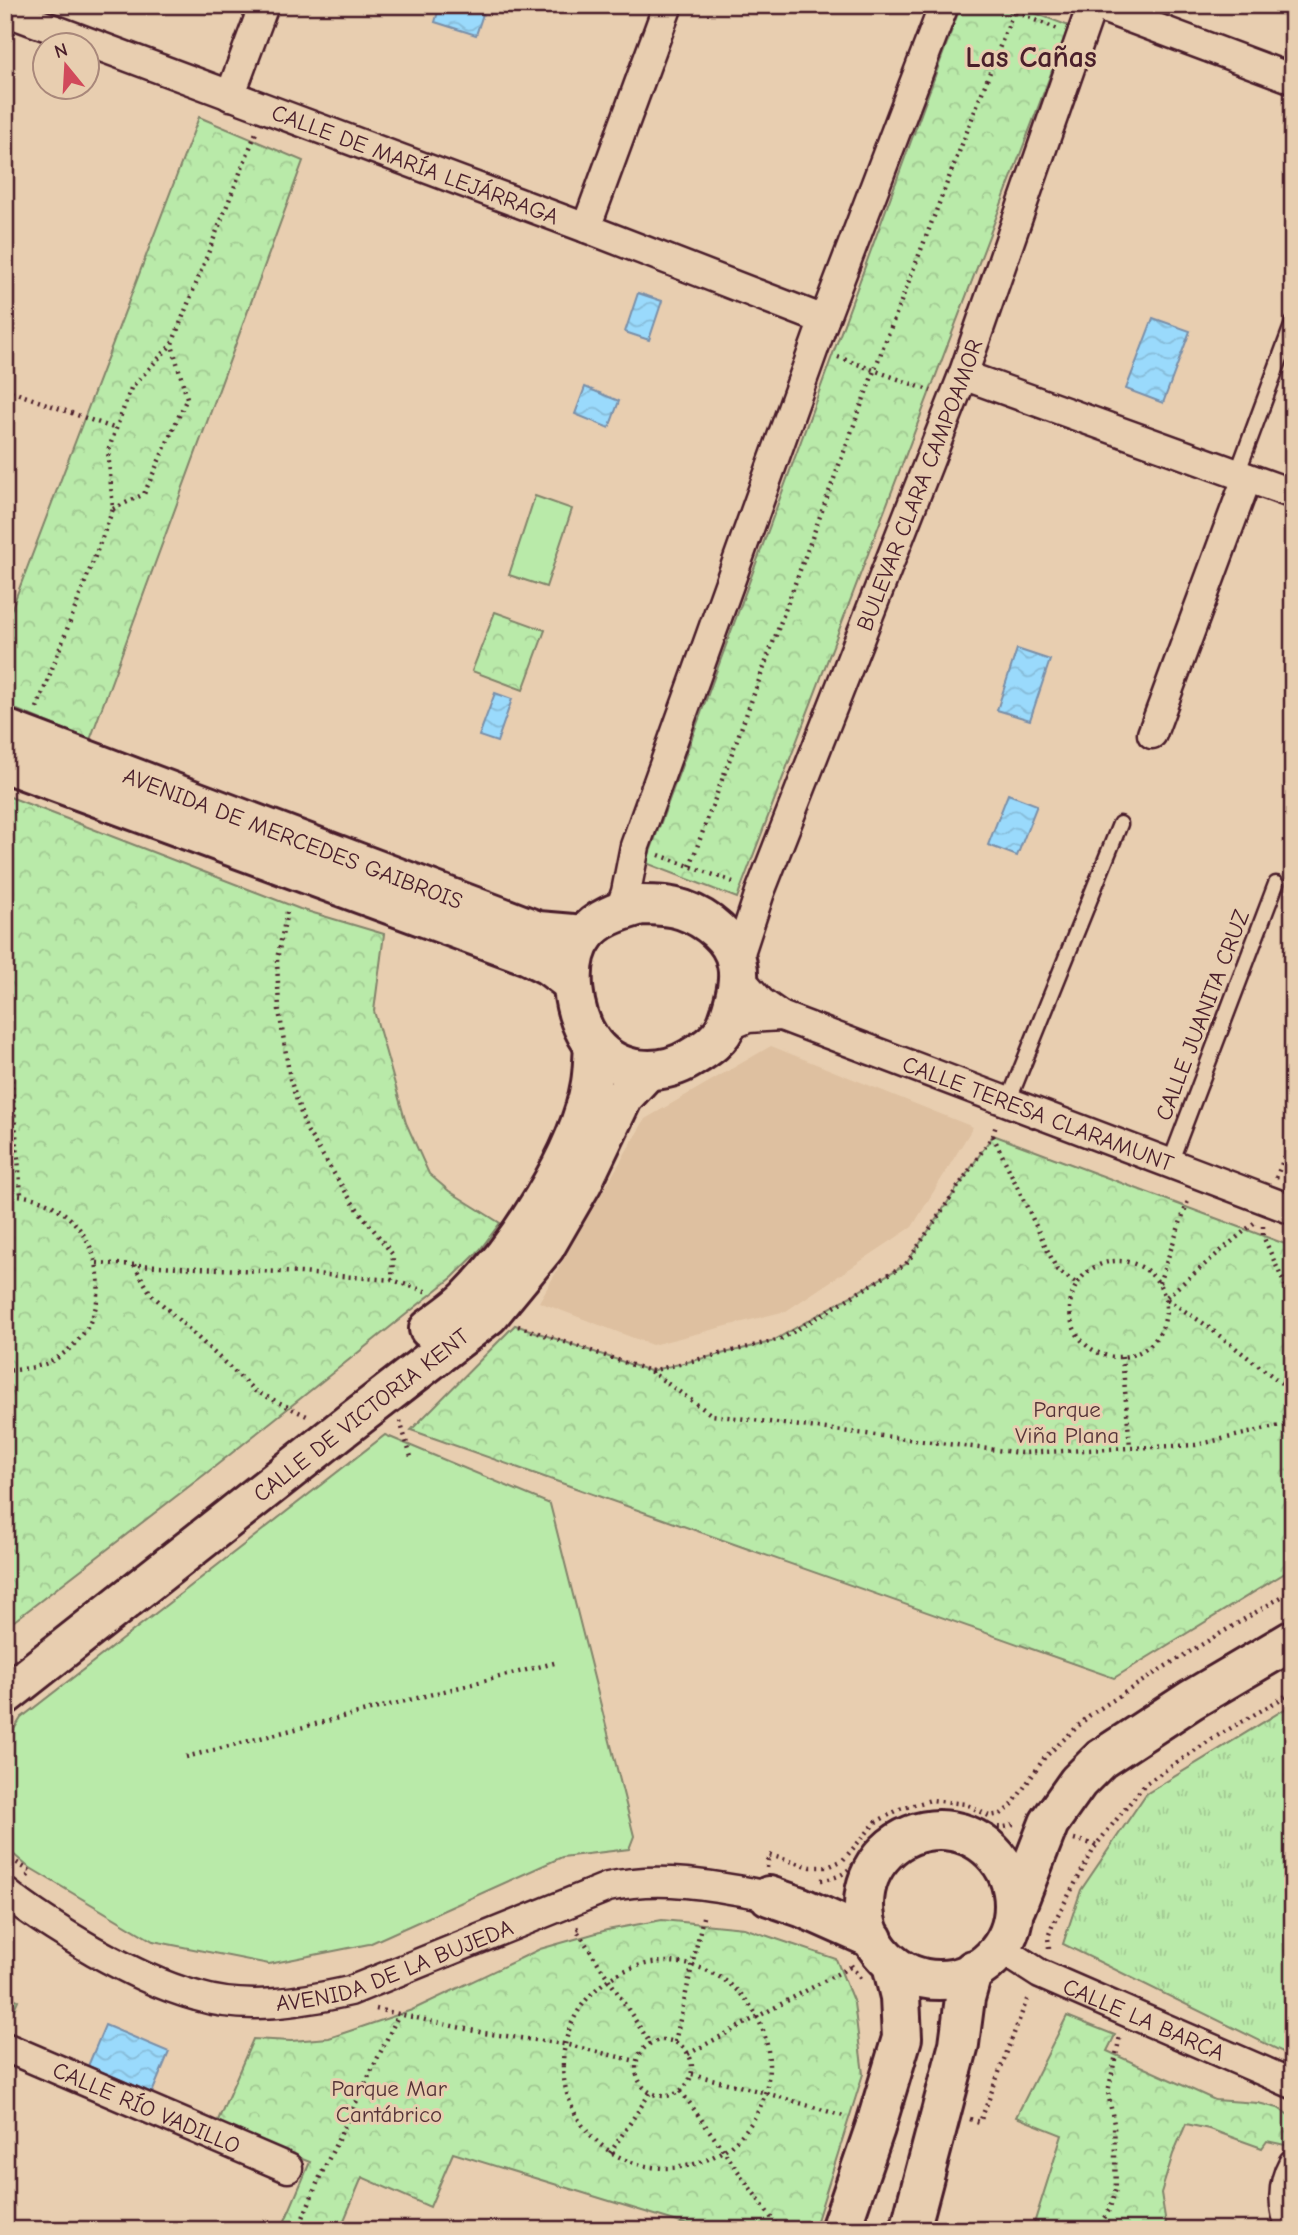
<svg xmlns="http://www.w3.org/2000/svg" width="1298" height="2235" viewBox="0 0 1298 2235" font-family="'Comic Neue',sans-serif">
<defs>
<pattern id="grass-tufts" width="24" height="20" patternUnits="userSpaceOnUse" patternTransform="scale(1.75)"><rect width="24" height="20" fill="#b9eaa9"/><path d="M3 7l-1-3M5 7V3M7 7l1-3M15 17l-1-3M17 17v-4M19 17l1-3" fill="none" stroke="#a1c892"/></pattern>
<pattern id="forest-crowns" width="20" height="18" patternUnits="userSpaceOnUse" patternTransform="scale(1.75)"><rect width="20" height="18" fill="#b9eaa9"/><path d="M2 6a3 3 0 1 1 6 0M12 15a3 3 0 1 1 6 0" fill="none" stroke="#a1c892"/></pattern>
<pattern id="water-waves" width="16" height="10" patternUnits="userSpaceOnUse" patternTransform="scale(1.75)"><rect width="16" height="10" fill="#9adafc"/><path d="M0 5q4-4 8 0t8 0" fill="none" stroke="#86bbd8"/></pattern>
</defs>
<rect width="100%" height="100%" fill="#e8ceb0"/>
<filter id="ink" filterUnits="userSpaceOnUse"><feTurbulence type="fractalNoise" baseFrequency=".0143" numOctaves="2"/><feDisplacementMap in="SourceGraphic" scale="14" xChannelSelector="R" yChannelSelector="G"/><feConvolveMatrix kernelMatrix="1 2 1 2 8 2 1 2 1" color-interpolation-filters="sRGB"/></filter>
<g filter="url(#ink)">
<path fill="#dec0a0" d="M771 1046 973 1127 912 1227 786 1311 652 1345 539 1302 645 1119Z"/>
<path fill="url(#grass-tufts)" stroke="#82846a" stroke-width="2" d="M1293 1704V2057L1063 1944 1081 1890 1146 1794Z"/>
<path fill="url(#forest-crowns)" stroke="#82846a" stroke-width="2" d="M961 5H1014L1069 26 737 898 646 863Z
M199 117 303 161 90 740 5 705V626Z
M495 612 545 630 523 690 472 671Z
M5 795 300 909 384 934 374 1011 406 1123 429 1174 449 1191 500 1223 479 1251 453 1277 213 1468 5 1628Z
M993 1135 1293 1247V1568L1114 1678 411 1430 515 1325 650 1371 771 1342 906 1264Z
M662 1920 744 1928 836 1959 854 2003 863 2074 814 2230H704L453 2153 430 2207 362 2177 340 2230H281L310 2162 216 2125 253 2039 291 2041 329 2038 412 2010 540 1949 607 1930Z
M1067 2016 1115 2035 1107 2051 1215 2100 1258 2103 1278 2108 1293 2118V2141L1290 2146 1267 2141 1262 2148 1209 2129 1186 2124 1173 2154 1161 2193 1167 2230H1032L1062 2135 1016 2117Z"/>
<path fill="#b9eaa9" stroke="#82846a" stroke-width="2" d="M535 496 572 509 546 587 509 575Z
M385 1435 550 1504 634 1836 629 1849 562 1857 369 1944 269 1964 153 1941 27 1866 5 1847V1744L21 1718Z
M5 1995 18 2000 5 2030Z"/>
<path fill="url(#water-waves)" stroke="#7a8fa8" stroke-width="2" d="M440 5H486L476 35 435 22Z
M638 293 662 301 649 340 625 332Z
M1153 318 1190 331 1163 403 1126 389Z
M585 387 619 401 609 428 575 414Z
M1017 649 1050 660 1030 720 997 710Z
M495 693 512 699 497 742 479 736Z
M1008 794 1037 805 1017 856 988 845Z
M105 2025 169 2052 152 2093 88 2066Z"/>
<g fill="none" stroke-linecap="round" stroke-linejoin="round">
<defs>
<path id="lane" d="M1237 474 1293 323
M1008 1102 1120 824
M1170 1163 1276 884"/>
<g id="street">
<path d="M1095 5 1293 79"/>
<path id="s1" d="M5 11 586 228 824 320"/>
<path d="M230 96 264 5"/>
<path d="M586 228 668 5"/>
<path d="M963 375 1293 494"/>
<path d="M1152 734 1247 478"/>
<path d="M619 912 626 892 635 846 824 320 944 5"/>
<path id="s2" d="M737 962 760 892 963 375 1092 5"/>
<path id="s3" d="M781 1016 1293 1210"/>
<path d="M726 1027 748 1018 781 1016 761 1002 738 976"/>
<path id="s4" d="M5 1892C33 1915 63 1933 94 1951 127 1969 160 1986 197 1996 246 2011 301 2002 350 1991L608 1887C661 1875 716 1886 769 1896"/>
<path id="s5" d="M1000 1948 1040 1974 1293 2084"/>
<path id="s6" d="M5 2047 288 2168"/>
<path d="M1293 2230C1281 2209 1282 2184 1293 2164"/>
</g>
<g id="secondary">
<path id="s7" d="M5 729 538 931 585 935"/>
<path d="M5 763 528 955 548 965 572 983"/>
<path d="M641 905C654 905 669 905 683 910 706 918 733 938 737 964 741 982 734 1004 728 1021 722 1039 706 1049 691 1058 660 1077 618 1074 594 1045 572 1018 564 963 585 935 598 917 621 911 641 905Z"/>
<path d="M429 1329C442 1319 456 1310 467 1299 516 1249 580 1153 591 1083 593 1071 593 1058 594 1046"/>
<path id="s8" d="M5 1695 342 1429 489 1315 545 1247 582 1183 623 1097 647 1071"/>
<circle cx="939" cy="1905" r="75"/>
<path d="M769 1896 801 1907 873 1939"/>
<path d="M1016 1907 1049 1823 1078 1782 1101 1759 1191 1700 1293 1640"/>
<path d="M840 2230 875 2128 902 2038 900 1997 892 1964"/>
<path d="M910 2230 959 2044 965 1998 973 1970"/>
</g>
</defs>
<use href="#lane" stroke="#4a1f2b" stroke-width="19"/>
<use href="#street" stroke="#4a1f2b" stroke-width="33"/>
<use href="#secondary" stroke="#4a1f2b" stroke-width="44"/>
<path stroke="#4a1f2b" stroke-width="4.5" stroke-dasharray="2 5" stroke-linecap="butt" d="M996 5 1058 29
M838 357 931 391
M5 389 116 429
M113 509 144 494 187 398 172 345
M37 708 113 509 108 451 131 388 172 344 257 130
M5 824 9 797
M659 855 736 883
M690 866 874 371 1016 5
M287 912 277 959 279 1010 290 1079 306 1129 352 1202 393 1255 392 1280
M5 1003 21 1194
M993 1136 1057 1270 1077 1284
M5 1139 17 1151
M1276 1178 1293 1136
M5 1195C95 1191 135 1309 57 1358 42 1368 23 1369 5 1371
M1254 1223 1165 1298 1203 1323 1293 1392
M1263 1226V1236L1293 1303
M1070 1309a48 48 0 1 1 96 0a48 48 0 1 1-96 0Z
M97 1263 301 1273 392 1280 428 1292
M134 1265 151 1294 255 1391 307 1416
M1159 1283 1189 1198
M518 1326 650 1371 712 1415 1021 1453 1196 1445 1293 1423
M1122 1357 1130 1446
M651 1371 781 1339 906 1264 993 1135 996 1125
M400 1421 411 1457
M186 1757 558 1662
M1074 1839 1096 1845
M5 1855 31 1872 26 1878
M767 1868 769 1855 811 1867H828L843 1860 876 1822 900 1809 931 1800 965 1804 989 1816 1001 1814 1012 1805 1045 1757 1090 1715 1166 1666 1293 1590
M821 1880C851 1877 853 1863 869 1842 882 1826 907 1817 927 1814 939 1811 957 1814 969 1818 986 1823 998 1833 1015 1823
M579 1928 576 1929 650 2043
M1049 1948 1048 1937 1053 1924 1096 1845 1145 1784 1212 1739 1293 1692
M563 2065a103 103 0 1 1 206 0a103 103 0 1 1-206 0Z
M851 1965 862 1981
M376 2009 484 2033 564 2044 636 2061
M636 2068a28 28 0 1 1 56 0a28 28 0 1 1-56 0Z
M675 2042 704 1913
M688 2054 852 1966
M692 2074 766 2093 847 2117
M681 2091 780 2230
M970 2119 980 2122 1028 1997
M610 2153 650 2093
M298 2230 318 2181 399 2014
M1097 2230 1109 2210 1116 2189 1114 2124 1108 2092 1120 2036"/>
<use href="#lane" stroke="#e8ceb0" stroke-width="14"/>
<use href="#street" stroke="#e8ceb0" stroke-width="28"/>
<use href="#secondary" stroke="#e8ceb0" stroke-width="38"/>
</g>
</g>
<g text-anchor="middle" stroke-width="6" stroke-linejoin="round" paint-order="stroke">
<g font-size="23" fill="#4a1f2b" stroke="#e8ceb0">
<text dy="8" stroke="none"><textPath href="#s1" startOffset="438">CALLE DE MARÍA LEJÁRRAGA</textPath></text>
<text dy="8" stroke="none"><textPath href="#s2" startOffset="511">BULEVAR CLARA CAMPOAMOR</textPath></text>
<text dy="8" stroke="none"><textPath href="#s7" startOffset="308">AVENIDA DE MERCEDES GAIBROIS</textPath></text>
<text transform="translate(1202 1015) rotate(-69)" y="8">CALLE JUANITA CRUZ</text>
<text dy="8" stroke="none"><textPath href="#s3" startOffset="275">CALLE TERESA CLARAMUNT</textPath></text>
<text dy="8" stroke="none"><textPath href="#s8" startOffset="453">CALLE DE VICTORIA KENT</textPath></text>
<text dy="8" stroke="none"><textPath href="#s4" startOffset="424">AVENIDA DE LA BUJEDA</textPath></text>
<text dy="8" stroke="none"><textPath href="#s5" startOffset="161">CALLE LA BARCA</textPath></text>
<text dy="8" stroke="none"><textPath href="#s6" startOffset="154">CALLE RÍO VADILLO</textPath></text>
</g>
<g font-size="23" fill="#553338" stroke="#e8ceb0">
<text x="1067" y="1417">Parque<tspan x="1067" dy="26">Viña Plana</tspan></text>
<text x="389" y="2096">Parque Mar<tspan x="389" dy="26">Cantábrico</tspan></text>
</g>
<g font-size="30" font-weight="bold" fill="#4a1f2b" stroke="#e8ceb0">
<text x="1031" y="67">Las Cañas</text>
</g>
</g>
<rect width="1298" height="2235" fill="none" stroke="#e8ceb0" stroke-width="28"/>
<rect x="14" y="14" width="1270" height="2207" fill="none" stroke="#4a1f2b" stroke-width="2.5" filter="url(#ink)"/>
<g transform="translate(66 66) rotate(342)"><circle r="33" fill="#e8ceb0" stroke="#a9887b" stroke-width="2"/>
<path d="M0-5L12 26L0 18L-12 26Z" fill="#d1495b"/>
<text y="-10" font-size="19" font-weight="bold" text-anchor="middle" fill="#4a1f2b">N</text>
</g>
</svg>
